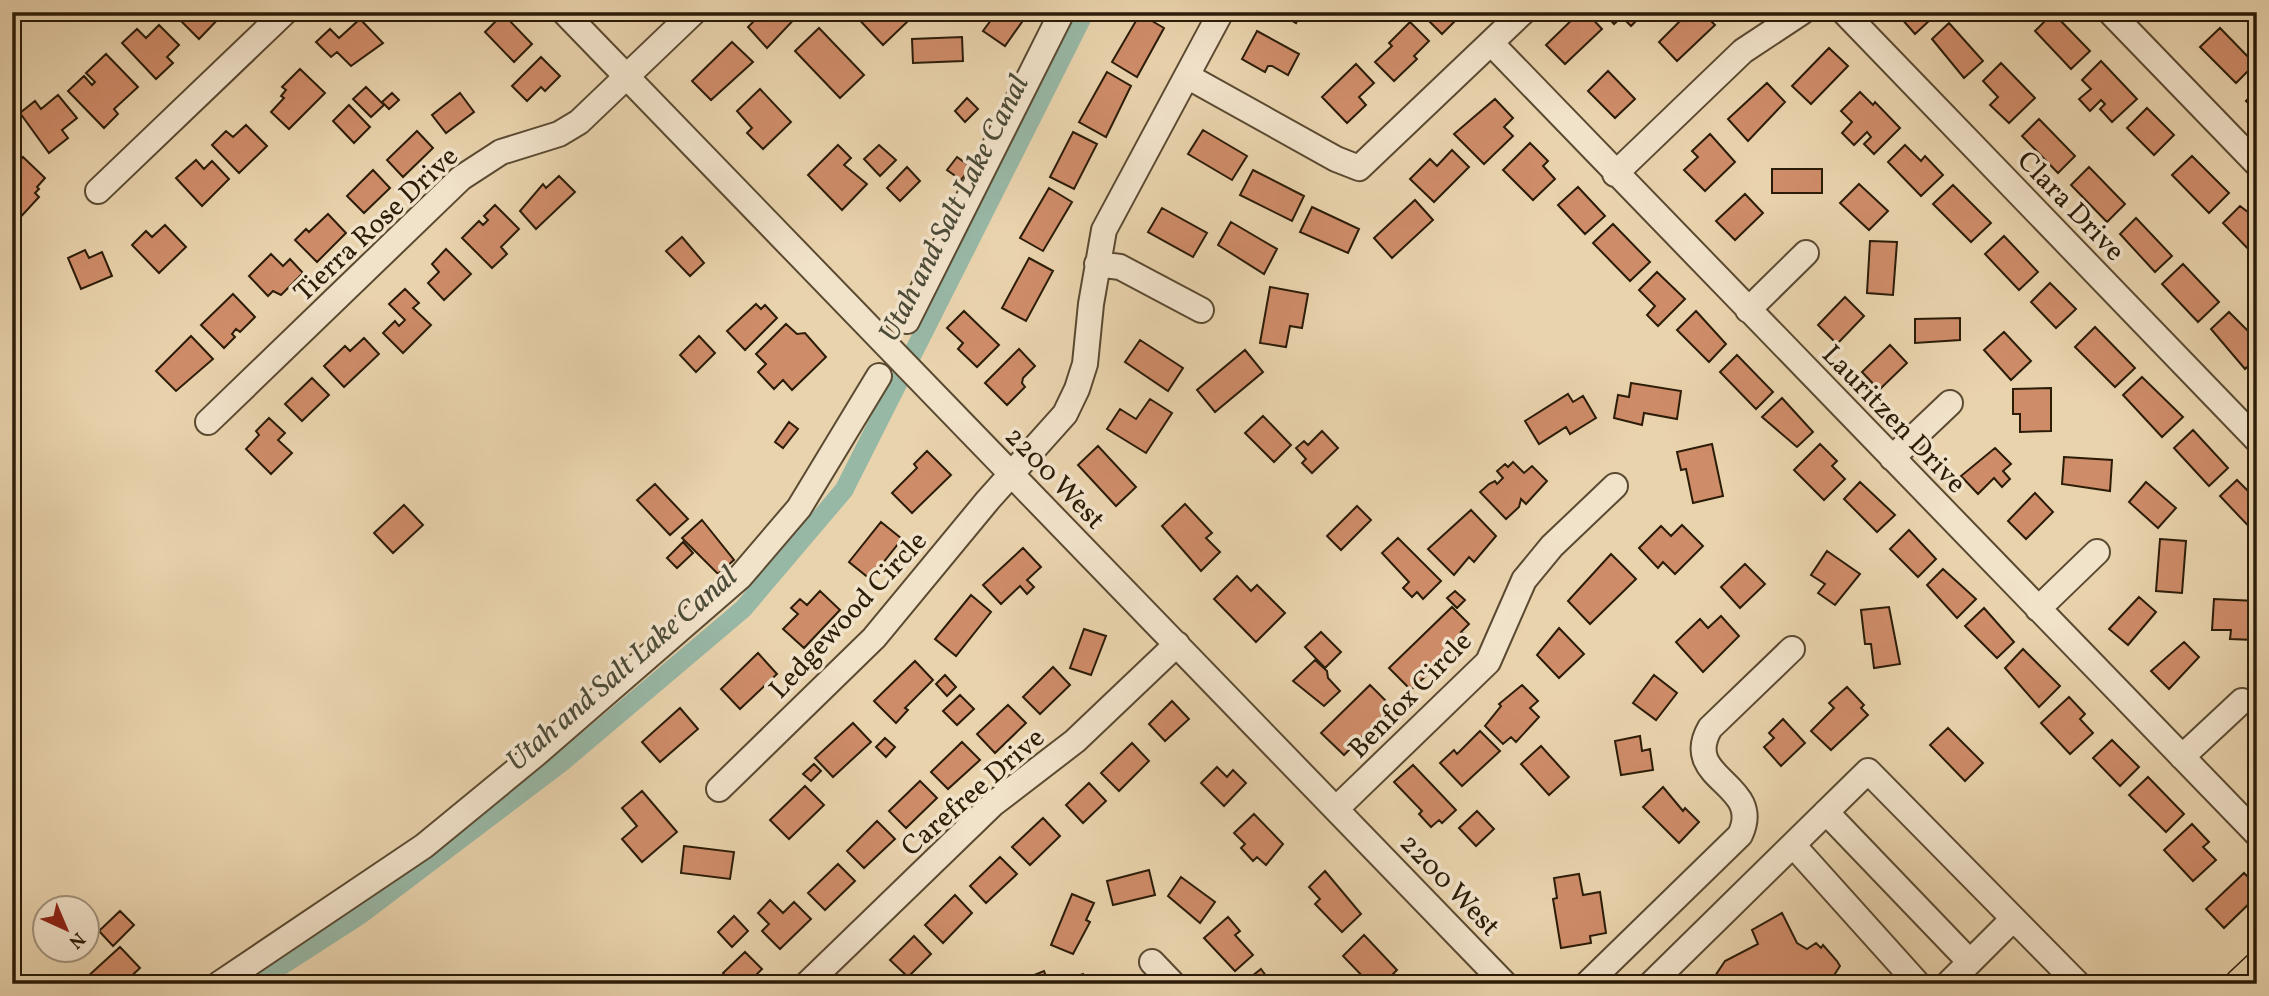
<svg xmlns="http://www.w3.org/2000/svg" width="2269" height="996" viewBox="0 0 2269 996" font-family="Vollkorn,serif">
<rect width="100%" height="100%" fill="#e9d3ad"/>
<filter id="stains"><feTurbulence type="fractalNoise" baseFrequency=".00286" numOctaves="4"/><feColorMatrix values="0 0 0 0 .2 0 0 0 0 .09 0 0 0 0 .02 0 0 0 .5 -.17"/></filter>
<radialGradient id="worn" r=".72"><stop offset=".6" stop-color="#630" stop-opacity="0"/><stop offset="1" stop-color="#630" stop-opacity=".3"/></radialGradient>
<g fill="none" stroke-linecap="round" stroke-linejoin="round">
<path stroke="#98b8a6" stroke-width="19" d="M253 984 360 915 561 763 743 609 844 490 1085 12"/>
</g>
<path fill="#cf8c69" stroke="#2b1c08" stroke-width="2" d="M176 12H225L199 39 174 14Z
M763 12H801L767 48 748 27Z
M852 12H897L907 22 883 45Z
M997 12H1029L1005 46 983 31Z
M1277 12H1302L1296 23Z
M1425 12H1464L1442 34 1423 15Z
M1580 12H1586L1602 29 1565 64 1546 45Z
M1603 12H1645L1631 26 1622 17 1614 24Z
M1689 12H1702L1715 25 1677 61 1659 42Z
M1907 12H1930L1926 16 1930 20 1915 34 1901 18Z
M2053 13 2090 51 2071 69 2035 31Z
M503 14 532 44 514 62 485 32Z
M1140 14 1164 28 1137 77 1112 62Z
M360 19 383 43 351 66 337 52 331 57 316 42 330 29 339 38Z
M1410 22 1429 41 1414 56 1417 59 1394 81 1375 62 1392 46 1389 43Z
M1949 23 1983 61 1964 78 1932 39Z
M159 25 179 45 167 57 173 63 156 79 122 43 137 29 146 38Z
M819 28 864 75 840 98 795 51Z
M2220 28 2255 64 2236 83 2200 47Z
M1257 31 1299 54 1288 75 1272 66H1268L1265 72 1242 59Z
M962 37 963 61 913 63 912 39Z
M732 42 753 62 711 100 692 81Z
M1829 48 1848 66 1811 104 1792 86Z
M106 54 138 87 114 109 118 114 104 128 68 91 84 76 92 85 95 82 86 73Z
M541 57 560 76 545 91 541 87 527 101 512 86Z
M2101 61 2137 99 2112 122 2100 109 2105 104 2101 100 2090 111 2079 99 2091 89 2082 80Z
M2001 63 2035 98 2009 123 1990 105 1998 97 1983 81Z
M1356 64 1374 83 1359 97 1366 105 1347 123 1322 97Z
M300 69 325 93 289 129 271 112 284 98 281 96 286 90 282 87Z
M1608 71 1635 99 1615 118 1588 91Z
M1107 72 1131 86 1106 137 1079 122Z
M1767 83 1785 102 1748 141 1728 119Z
M366 87 384 105 371 117 353 99Z
M760 89 791 122 763 149 747 133 752 128 737 111Z
M2257 90V112L2246 101Z
M1860 92 1873 105 1875 102 1900 128 1874 154 1864 144 1871 137 1867 132 1854 145 1842 133 1852 122 1841 111Z
M392 93 399 100 389 109 382 102Z
M460 93 474 112 446 133 432 115Z
M58 95 77 118 62 130 68 138 49 153 20 113 35 101 41 109Z
M967 98 978 109 965 122 955 111Z
M1495 99 1513 118 1504 127 1513 136 1484 164 1454 134Z
M349 105 370 127 354 143 333 121Z
M2147 108 2174 135 2154 155 2127 128Z
M2039 119 2075 156 2058 173 2022 136Z
M246 125 267 146 239 173 212 145 226 131 233 137Z
M1203 130 1247 156 1232 180 1188 154Z
M417 131 433 148 403 177 387 160Z
M1073 132 1097 144 1074 189 1050 177Z
M1710 134 1735 162 1705 191 1684 170 1698 157 1692 151Z
M1530 143 1548 161 1543 166 1555 179 1533 200 1503 170Z
M838 145 851 158 844 165 867 184 842 210 808 175Z
M879 145 896 160 880 176 864 159Z
M1905 145 1921 161 1925 156 1943 175 1921 196 1888 162Z
M1452 150 1469 167 1434 202 1410 179 1430 159 1437 166Z
M2192 156 2229 193 2209 213 2172 175Z
M23 157 45 178 37 187 39 189 35 193 39 197 17 221 12 217V169Z
M957 157 971 167 961 180 947 170Z
M196 160 204 169 212 161 229 179 202 206 176 178Z
M907 167 920 181 900 201 887 188Z
M2089 167 2125 204 2107 222 2071 185Z
M1772 169H1822V193H1772Z
M373 170 390 188 364 213 347 196Z
M1253 170 1304 196 1292 221 1240 195Z
M559 176 575 192 536 229 520 211 543 184 546 188Z
M1859 184 1888 211 1869 230 1840 203Z
M1953 185 1991 223 1971 242 1933 204Z
M1578 187 1605 216 1585 234 1558 205Z
M1049 188 1072 202 1043 251 1020 238Z
M1745 194 1763 213 1735 240 1716 221Z
M1415 200 1433 220 1392 258 1374 238Z
M495 205 519 229 501 247 507 254 492 268 462 238 479 221 483 225 488 220 484 216Z
M2240 206 2257 219V258L2223 223Z
M1312 207 1359 229 1348 253 1300 232Z
M1162 208 1207 233 1193 257 1148 232Z
M328 214 346 233 317 262 295 240 306 229 309 232Z
M2136 218 2172 256 2155 272 2120 234Z
M1231 222 1277 249 1264 274 1218 245Z
M1613 224 1650 262 1630 281 1593 243Z
M165 225 186 247 159 273 132 245 146 231 152 237Z
M2004 236 2038 272 2019 290 1985 254Z
M682 237 704 263 690 276 666 251Z
M1870 241 1897 242 1893 295 1867 293Z
M446 249 471 274 444 300 428 283 439 272 432 264Z
M85 250 89 258 102 252 112 276 81 289 68 258Z
M271 254 283 266 290 259 303 273 281 295 273 291 268 296 249 276Z
M1029 258 1053 271 1026 321 1002 308Z
M2183 264 2219 302 2198 322 2162 284Z
M1657 272 1685 299 1658 326 1647 315 1655 306 1639 290Z
M2050 283 2076 309 2056 328 2031 302Z
M1270 287 1308 294 1302 328 1290 326 1286 347 1260 343Z
M405 289 419 303 413 308 431 325 403 353 383 333 395 321 399 326 405 320 389 304Z
M233 294 255 317 240 332 236 329 232 334 235 337 224 348 201 325Z
M1845 297 1864 316 1837 344 1818 325Z
M756 304 761 309 765 305 777 318 745 350 727 331Z
M964 311 999 345 977 367 958 349 963 343 947 328Z
M1696 311 1726 344 1709 362 1677 330Z
M2229 312 2257 340V358L2245 369 2211 329Z
M1960 318V340L1915 343V319Z
M786 324 797 334 805 333 826 357 792 390 783 380 774 389 758 372 766 364 756 354Z
M2095 327 2135 368 2115 387 2075 347Z
M2004 332 2031 361 2011 380 1984 350Z
M191 336 213 359 176 391 156 371Z
M699 336 715 353 696 372 680 355Z
M364 338 379 354 344 387 324 366 345 346 350 351Z
M1140 340 1183 368 1168 391 1125 362Z
M1890 345 1907 363 1879 390 1862 372Z
M1019 349 1035 366 1023 378 1022 383 1025 387 1007 405 985 383Z
M1245 350 1263 372 1215 412 1197 390Z
M1737 355 1773 392 1756 409 1720 372Z
M2142 377 2183 417 2162 437 2123 395Z
M312 378 329 395 302 421 285 404Z
M1631 383 1681 391 1677 419 1644 413 1642 425 1614 418 1618 395 1629 397Z
M2051 388V431L2020 432V414H2013V389Z
M1568 394 1573 402 1583 396 1596 418 1570 434 1566 427 1539 444 1525 421Z
M1782 398 1813 432 1797 447 1762 417Z
M1150 399 1172 413 1146 453 1107 429 1120 409 1136 419Z
M1263 416 1291 445 1274 462 1245 433Z
M269 418 285 433 278 440 292 453 271 474 246 449 259 435 256 431Z
M789 422 798 429 783 448 775 442Z
M2193 430 2228 468 2209 486 2174 448Z
M1322 431 1338 448 1312 473 1302 463 1306 459 1296 448 1304 441 1308 445Z
M1712 444 1723 496 1693 503 1686 469 1681 470 1677 452Z
M1820 444 1837 461 1832 466 1845 479 1824 500 1794 470Z
M1098 446 1136 487 1116 506 1078 465Z
M1995 448 2011 464 2003 471 2010 479 2002 487 1994 478 1978 494 1961 476Z
M927 451 951 475 912 513 892 493 917 468 914 464Z
M2064 457 2112 460 2110 491 2062 484Z
M1513 462 1524 473 1532 466 1547 481 1526 504 1521 499 1519 507 1506 519 1480 492 1489 484 1495 481 1497 484 1503 478 1497 471 1505 464 1508 467Z
M2237 480 2257 500 2255 533 2220 496Z
M1860 482 1895 515 1877 532 1844 499Z
M2146 482 2176 508 2158 528 2129 502Z
M655 484 688 519 670 535 637 500Z
M2035 493 2053 512 2026 539 2008 521Z
M1185 504 1212 533 1206 538 1220 552 1201 571 1162 526Z
M404 505 423 525 393 553 374 533Z
M1357 506 1371 520 1341 550 1327 536Z
M1471 510 1496 536 1474 562 1469 557 1454 575 1428 549Z
M702 520 734 560 718 574 682 538Z
M881 522 902 539 870 579 849 562Z
M1682 525 1703 546 1675 574 1663 562 1658 568 1639 548 1661 526 1671 536Z
M1909 530 1936 559 1918 577 1890 549Z
M1398 538 1441 581 1423 599 1417 592 1412 597 1403 588 1409 582 1382 553Z
M2160 539 2186 541 2182 593 2156 591Z
M683 542 693 553 677 568 667 558Z
M1023 548 1041 567 1027 580 1034 587 1027 594 1020 586 1001 604 983 585Z
M1827 551 1860 574 1835 605 1818 593 1825 584 1811 575Z
M1611 554 1636 579 1590 624 1568 601Z
M1745 564 1765 584 1740 608 1721 587Z
M1943 569 1976 599 1957 618 1927 585Z
M1237 576 1251 591 1257 585 1285 613 1256 642 1214 599Z
M820 591 840 610 804 648 783 629 798 614 791 608 800 599 807 605Z
M1455 591 1465 600 1457 608 1447 598Z
M971 595 991 612 956 656 935 639Z
M2139 597 2156 612 2128 645 2109 629Z
M2214 599 2256 601 2254 640 2230 639 2231 630H2212Z
M1452 607 1469 624 1461 632 1464 634 1450 647 1453 650 1411 690 1389 668Z
M1889 607 1900 664 1874 668 1871 644H1865L1861 610Z
M1984 608 2014 642 1997 658 1965 626Z
M1721 616 1739 636 1703 672 1676 642 1700 619 1708 628Z
M1559 628 1584 654 1559 678 1537 655Z
M1084 629 1106 636 1091 675 1070 668Z
M1321 632 1341 652 1325 668 1305 647Z
M2184 642 2199 657 2169 689 2151 671Z
M2023 649 2060 686 2039 707 2005 668Z
M758 653 777 674 740 709 721 689Z
M1315 660 1327 671 1328 678 1340 691 1324 706 1293 681Z
M915 661 933 680 905 708 908 710 896 723 874 701Z
M1053 667 1070 685 1040 714 1023 697Z
M945 675 956 687 947 696 936 684Z
M1654 675 1677 693 1656 720 1633 703Z
M1370 685 1392 707 1344 755 1321 733Z
M1522 685 1538 701 1530 708 1539 717 1516 742 1511 737 1503 744 1485 726 1501 706 1499 704Z
M1847 687 1864 705 1861 708 1868 715 1831 750 1811 731 1834 708 1829 703Z
M960 695 974 709 957 725 943 711Z
M2069 697 2085 714 2080 719 2093 733 2070 754 2041 723Z
M1172 701 1189 719 1165 741 1149 724Z
M1008 705 1026 723 995 753 977 734Z
M680 708 698 729 660 762 642 742Z
M1783 719 1805 743 1781 766 1764 747 1774 738 1769 733Z
M853 723 871 742 833 777 815 758Z
M1948 728 1983 763 1965 781 1930 745Z
M1480 731 1500 751 1462 786 1440 763 1454 750 1457 754Z
M1640 736 1642 751 1650 749 1653 770 1621 775 1615 741Z
M885 738 895 747 886 757 876 747Z
M2112 740 2139 767 2120 786 2093 758Z
M962 742 980 760 948 789 931 772Z
M1132 743 1149 761 1119 791 1101 773Z
M1541 746 1569 777 1549 795 1521 764Z
M814 764 821 771 811 781 803 774Z
M1413 765 1456 810 1442 823 1439 820 1431 827 1419 814 1422 811 1394 782Z
M1217 767 1227 777 1233 770 1246 783 1224 806 1201 783Z
M2148 777 2184 814 2166 832 2129 795Z
M920 781 937 798 906 828 889 811Z
M1089 783 1106 801 1083 823 1066 805Z
M805 786 824 805 789 839 770 820Z
M1663 787 1683 811 1685 808 1699 822 1679 843 1643 807Z
M642 791 677 832 642 862 622 839 637 826 622 808Z
M1477 811 1494 829 1476 846 1459 828Z
M1254 814 1283 844 1266 865 1257 857 1253 861 1241 848 1245 844 1234 833Z
M1043 818 1060 836 1030 865 1012 847Z
M877 821 895 839 864 868 847 851Z
M2192 824 2209 842 2203 847 2216 860 2193 881 2164 850Z
M684 846 734 852 730 879 681 873Z
M1000 857 1017 874 986 903 970 886Z
M838 864 855 881 825 910 808 893Z
M1149 870 1155 895 1113 905 1107 881Z
M1325 871 1361 914 1342 932 1315 904 1320 899 1309 887Z
M2244 873 2257 886V896L2224 928 2206 909Z
M1579 874 1583 895 1600 892 1606 933 1590 936 1591 943 1561 948 1553 899 1557 898 1554 878Z
M1181 877 1215 902 1200 923 1168 896Z
M1072 894 1094 903 1086 920 1090 922 1073 954 1051 945Z
M955 895 972 913 943 943 925 925Z
M770 900 783 913 794 902 811 919 780 949 762 931 769 924 758 913Z
M120 911 134 925 113 946 99 931Z
M1782 913 1797 943 1807 949 1816 943 1821 948 1823 945 1837 961 1840 966 1833 977 1838 984H1713V979L1725 961 1758 944 1752 930Z
M734 916 748 931 732 947 718 932Z
M1228 917 1240 931 1235 935 1253 955 1235 971 1204 938Z
M1364 935 1397 970 1383 984H1370L1343 956Z
M914 936 931 954 908 977 890 960Z
M120 947 140 968 123 984H92L86 978Z
M745 952 762 969 747 984H732L723 973Z
M1261 969 1272 984H1242Z
M1044 971 1049 984H1017V982Z
M1083 974 1087 984H1058V983Z"/>
<g fill="none" stroke-linecap="round" stroke-linejoin="round">
<defs>
<path id="minor" d="M564 12 1505 984
M1844 12 2257 440
M2110 12 2257 164
M1491 43 2257 834
M1187 76 1336 159 1359 168 1523 12
M1615 174 1743 51 1802 12
M98 191 285 12
M1097 264 1120 267 1201 310
M1748 310 1806 253
M907 321 1062 12
M208 422 461 178 501 152 559 134 579 122 694 12
M1892 458 1950 403
M2038 609 2097 552
M2182 757 2242 701
M719 789 874 638 988 500 1065 414 1077 389 1085 364 1091 304 1104 230 1221 12
M1337 808 1488 662 1524 580 1552 546 1615 486
M1826 812 1970 962
M1793 845 1918 984
M1152 962 1173 984
M219 984 424 846 536 754 740 577 799 508 879 376
M807 984 993 804 1075 741 1177 644
M1587 984 1740 835C1765 783 1680 780 1710 728L1792 649
M1651 984 1868 771 2078 984
M1948 984 2013 919"/>
<path id="major" d="M2240 984 2257 968"/>
</defs>
<use href="#minor" stroke="#5a4a31" stroke-width="28"/>
<use href="#major" stroke="#2b1c08" stroke-width="33"/>
<use href="#minor" stroke="#f1e2ca" stroke-width="24"/>
<use href="#major" stroke="#e9d3ad" stroke-width="30"/>
</g>
<g text-anchor="middle" stroke-width="7" stroke-linejoin="round" paint-order="stroke">
<g font-size="28" fill="#2b1c08" stroke="#f1e2ca">
<text transform="translate(2072 205) rotate(46)" y="10">Clara Drive</text>
<text transform="translate(375 223) rotate(-43)" y="10">Tierra Rose Drive</text>
<text transform="translate(1895 418) rotate(46)" y="10">Lauritzen Drive</text>
<text transform="translate(1056 477) rotate(46)" y="10">2200 West</text>
<text transform="translate(847 614) rotate(-47)" y="10">Ledgewood Circle</text>
<text transform="translate(1409 694) rotate(-46)" y="10">Benfox Circle</text>
<text transform="translate(972 791) rotate(-41)" y="10">Carefree Drive</text>
<text transform="translate(1451 884) rotate(46)" y="10">2200 West</text>
</g>
<g font-size="30" font-style="italic" fill="#4c4b37" stroke="#f1e2ca">
<text transform="translate(953 208) rotate(-63)" y="10">Utah and Salt Lake Canal</text>
<text transform="translate(621 668) rotate(-41)" y="10">Utah and Salt Lake Canal</text>
</g>
</g>
<rect width="2269" height="996" fill="none" stroke="#e9d3ad" stroke-width="42"/>
<rect x="14" y="14" width="2241" height="968" fill="none" stroke="#2b1c08" stroke-width="3.5"/>
<rect x="21" y="21" width="2227" height="954" fill="none" stroke="#2b1c08" stroke-width="2"/>
<g transform="translate(66 929) rotate(136)"><circle r="33" fill="#f1e2ca" stroke="#a2937c" stroke-width="2"/>
<path d="M0-5L12 26L0 18L-12 26Z" fill="#8f2418"/>
<text y="-10" font-size="19" font-weight="bold" text-anchor="middle" fill="#2b1c08">N</text>
</g>
<rect width="100%" height="100%" filter="url(#stains)"/>
<rect width="100%" height="100%" fill="url(#worn)"/>
</svg>
